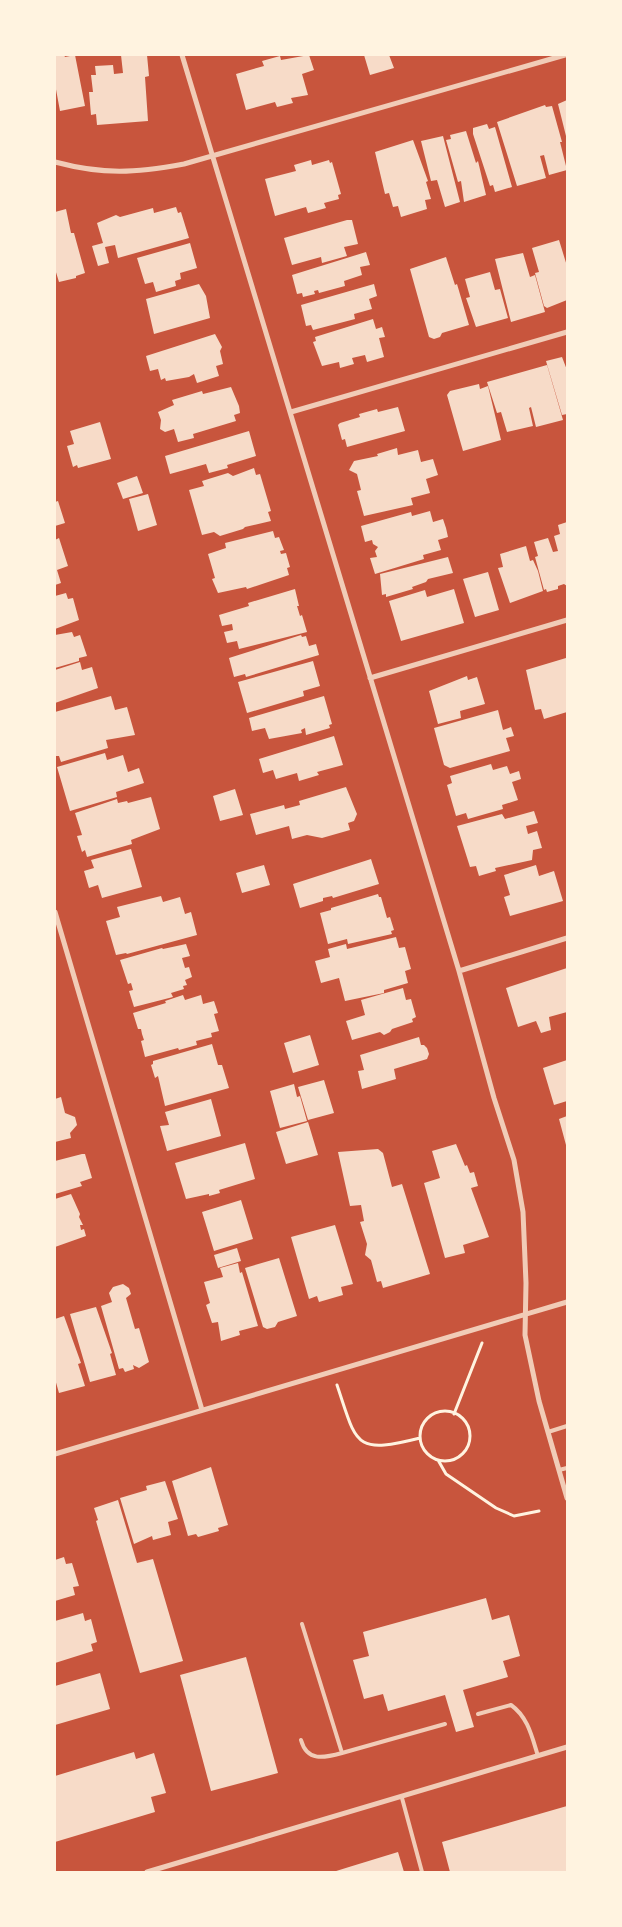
<svg xmlns="http://www.w3.org/2000/svg" width="622" height="1927" viewBox="0 0 622 1927" font-family="'Alegreya Sans',sans-serif">
<rect width="100%" height="100%" fill="#c8553d"/>
<path fill="#f7dbc8" d="M55 55H64L65 57 75 55 85 106 60 111 55 84Z
M121 55H147L149 76 145 77 148 121 97 125 96 114 91 115 89 92H93L91 75H96L95 66 113 65 114 74 123 73Z
M309 55 314 70 302 74 308 95 291 98 293 103 277 107 275 102 246 110 236 74 264 66 262 61 280 56 281 60Z
M364 55H389L394 68 370 75Z
M567 100V136H566L558 104Z
M545 105 546 107 552 106 562 142H560L567 170 549 175 544 155 540 156 546 178 517 186 497 122Z
M487 124 489 129 495 127 512 187 495 192 493 185 490 186 473 134V128Z
M466 131 476 163 478 161 486 195 464 202 461 181 458 182 446 140 451 139 450 135Z
M443 136 460 202 445 207 437 180 431 181 421 141Z
M413 140 428 181 426 182 431 199 425 200 427 209 401 217 398 206 393 207 389 193 385 194 375 152Z
M311 160 312 165 329 160 330 163 332 162 341 194 338 195 339 199 324 203 326 208 308 213 306 207 275 216 265 179 296 171 294 165Z
M176 207 178 213 181 212 189 238 118 258 115 245 105 247 109 263 98 266 92 246 103 243 97 223 116 215 120 217 153 208 154 213Z
M66 209 71 233H74L85 273 76 276V278L59 282 55 269V212Z
M347 220H352L358 244 344 247 347 256 322 263 321 257 292 265 284 238Z
M559 240 567 266V300L547 308 544 306 535 273 539 272 532 248Z
M190 243 197 268 180 273 181 279 175 281 176 286 156 292 153 282 145 284 137 258Z
M366 252 370 265 360 267 362 275 344 281 345 286 319 293 318 290 314 291 315 294 303 297 302 293 297 294 292 275Z
M523 253 530 277 535 275 545 312 511 322 495 259Z
M446 257 455 285 457 284 469 325 442 333 440 337 434 339 429 337 410 269Z
M490 272 495 290 500 289 508 318 476 327 466 298 470 297 465 279Z
M199 284 206 296 210 318 154 334 146 299Z
M374 284 377 296 369 299 372 309 354 314 355 319 313 330 311 325 306 326 301 305Z
M373 319 376 329 382 327 385 337 379 338 384 357 367 362 365 355 352 358 354 364 340 368 339 362 322 366 313 342 316 341 315 337Z
M215 334 222 347 220 351 223 364 216 366 219 376 197 383 194 374 189 377 166 381 165 378 161 380 158 369 150 371 146 356Z
M562 357 567 370V414L562 415 546 361Z
M547 365 563 420 536 427 531 407 529 408 533 426 507 432 501 412 497 413 487 382Z
M479 384 480 389 488 386 501 440 463 451 447 395 450 391Z
M231 387 239 406 240 413 234 415 236 421 193 434 194 438 178 442 174 429 165 432 160 429 161 420 158 412 174 405 172 400 202 391 203 394Z
M398 407 405 431 347 447 345 439 342 440 338 425 340 423 360 417 359 414 377 409 378 412Z
M100 422 111 459 78 468 77 465 73 467 67 446 74 444 70 431Z
M249 431 256 456 227 465 228 468 209 473 206 464 170 474 165 456Z
M397 448 398 455 418 450 421 462 433 459 438 475 426 479 430 493 411 498 413 505 364 516 357 491 361 490 357 474 349 470 354 461 378 456 377 454Z
M254 468 256 475 260 474 271 511 268 512 271 521 245 527 243 529 220 536 214 532 202 535 189 490 204 486 202 481 228 473 233 476Z
M137 476 143 493 123 499 117 483Z
M148 494 157 525 138 531 129 499Z
M58 501 65 523 55 526V502Z
M430 511 433 522 443 519 446 528 448 537 438 540 441 550 423 555 424 559 375 574 370 558 377 557 375 551 378 547 373 544 372 540 365 542 361 526 411 512 412 516Z
M567 522V586L564 584 558 586V589L547 592 546 589 544 590 535 557 538 556 534 542 548 538 553 552 558 551 554 536 560 534 558 525Z
M273 531 275 538 279 537 284 550 280 551 281 554 286 553 290 567 287 568 289 575 247 589 246 587 218 593 212 579 215 578 208 554 226 548 225 543Z
M59 538 68 566 57 570 61 583 55 585V540Z
M526 546 530 561 533 560 538 571 543 591 510 603 498 568 503 567 500 554Z
M448 557 453 573 428 579 426 582 412 587 413 589 386 597V594L382 595 380 574Z
M488 572 499 610 475 617 463 579Z
M295 589 299 606H297L300 616 302 615 307 632 239 649 237 641 227 643 224 632 233 630 232 624 222 626 219 615 249 606 248 603Z
M454 589 464 623 401 641 389 601 425 590 427 597Z
M66 593 68 599 73 598 79 620 55 629V596Z
M72 632 74 637 80 635 87 656 79 658V661L55 668V635Z
M301 635 302 637 306 636 309 646 316 644 319 655 246 677 245 674 234 677 229 658Z
M566 658 567 712 544 719 541 709 535 710 526 670Z
M313 661 320 686 303 691 304 696 247 713 238 682Z
M80 662 82 670 92 667 98 688 55 703V670Z
M467 676 468 680 477 677 485 704 460 711 461 718 438 724 429 691Z
M111 696 115 710 127 707 135 735 106 740 108 748 61 762 59 756H56L55 753V712Z
M324 696 332 724 329 725 330 728 306 735 305 728 301 730 302 733 269 739 265 728 252 731 249 718Z
M498 710 503 730 511 727 514 736 506 738 510 751 450 768 444 765 434 728Z
M334 736 343 765 317 772 319 775 299 781 297 773 276 779 273 770 263 773 259 759Z
M105 753 107 760 123 755 128 772 139 768 144 783 116 792 117 797 70 811 57 767Z
M491 764 493 770 507 766 510 774 519 771 521 779 512 782 518 800 502 805 503 809 468 819 466 813 456 816 447 785 452 783 450 776Z
M346 787 357 814 354 821 348 823 350 830 322 838 307 835 292 839 289 826 256 835 250 814 284 805 285 809 300 805 299 801Z
M235 789 243 815 220 821 213 796Z
M151 797 160 829 131 840 132 844 87 857 85 850 82 852 77 836 82 835 75 813 117 799 118 803 127 801 128 803Z
M534 811 538 823 526 826 528 834 537 831 542 848 533 850 532 860 495 868 496 871 479 876 476 866 470 867 457 826 502 814 505 819Z
M131 849 142 887 102 898 98 885 89 888 84 871 94 868 91 860Z
M371 859 379 884 333 898 332 896 323 898V901L300 908 293 884Z
M264 865 270 885 242 893 236 873Z
M536 865 539 876 554 871 563 901 510 916 504 897 510 895 504 875Z
M378 894 379 897H381L387 918 390 917 394 930 391 931 392 934 348 944 347 939 328 944 320 913 331 910V908Z
M161 896 163 902 180 897 185 914 191 912 197 935 127 954 126 953 116 955 106 921 120 917 117 907Z
M396 937 399 948 405 947 411 969 405 971 408 983 384 990V993L345 1001 339 978 321 983 315 961 330 957 328 949 346 944 347 949Z
M186 944 190 956 182 958 185 968 189 967 192 977 185 980 187 985 183 986 184 989 171 993 173 997 134 1007 129 991 133 990 131 983 128 984 120 960 162 948 163 949Z
M567 968V1012L549 1017 551 1030 541 1033 536 1021 518 1027 506 988Z
M403 988 406 1000 411 999 416 1017 412 1019 413 1022 392 1029 390 1032 384 1035 380 1032 352 1040 346 1021 365 1015 361 1000Z
M183 995 185 1000 201 995 203 1004 214 1001 218 1013 214 1014 219 1031 211 1033 212 1037 196 1041 197 1045 179 1050 178 1048 145 1057 141 1041 144 1040 142 1034 141 1029H138L133 1013 166 1003 165 1001Z
M310 1035 319 1065 293 1073 284 1043Z
M419 1037 421 1045H424L427 1048 429 1054 427 1059 394 1069 396 1079 362 1089 358 1071 364 1070 360 1055Z
M212 1044 218 1065H222L229 1088 165 1106 158 1076 155 1078 151 1065 153 1064V1061Z
M567 1060V1101L554 1105 543 1068Z
M324 1080 334 1113 308 1120 298 1087Z
M294 1084 297 1097 300 1096 307 1121 280 1128 270 1091Z
M61 1097 65 1113 75 1117 77 1125 70 1133 71 1138 55 1142V1099Z
M211 1099 221 1136 167 1151 160 1126 169 1125 165 1112Z
M567 1116V1145H566L559 1119Z
M308 1122 318 1155 286 1164 276 1132Z
M245 1143 255 1179 219 1190 220 1193 209 1196V1194L186 1199 175 1163Z
M456 1144 465 1166 467 1165 470 1173 474 1172 478 1186 471 1188 489 1237 463 1245 465 1253 445 1258 424 1183 440 1178 432 1151Z
M378 1149 383 1153 392 1187 402 1184 430 1274 383 1288 381 1281 377 1282 371 1260 365 1255 367 1244 360 1222 364 1221 361 1205 350 1206 338 1152Z
M82 1154H85L92 1178 80 1182 82 1186 55 1194V1161Z
M71 1194 80 1214 79 1217 83 1225H80L81 1230 84 1229 86 1236 55 1247V1199Z
M241 1200 253 1239 214 1251 202 1212Z
M335 1225 353 1284 341 1287 343 1295 319 1302 317 1296 309 1299 291 1237Z
M237 1248 241 1261 218 1268 214 1255Z
M279 1258 297 1316 278 1322 275 1327 267 1329 263 1327 245 1268Z
M238 1263 240 1273 242 1272 258 1326 239 1331 240 1335 221 1341 218 1322 212 1323 206 1305 210 1303 204 1282 223 1277 220 1268Z
M123 1284 129 1288 131 1294 126 1298 135 1329 139 1328 149 1362 139 1368 133 1365 134 1369 125 1372 123 1368 119 1369 101 1306 112 1302 109 1293 113 1287Z
M96 1307 112 1353 110 1354 116 1375 90 1382 70 1314Z
M64 1316 81 1363 78 1364 85 1386 59 1393 55 1379V1319Z
M211 1467 228 1525 218 1528 219 1531 198 1537 196 1534 188 1536 172 1481Z
M165 1481 178 1519 168 1522 171 1535 153 1540 152 1536 134 1544 120 1498 147 1490 146 1486Z
M118 1500 137 1563 153 1559 183 1661 140 1673 96 1521 98 1520 94 1508Z
M64 1557 66 1564 72 1563 79 1586 73 1587 75 1595 55 1601V1560Z
M486 1598 492 1620 509 1615 520 1656 503 1661 508 1677 463 1690 474 1727 456 1732 445 1695 388 1711 383 1694 364 1699 353 1660 369 1656 363 1632Z
M83 1613 85 1621 91 1619 97 1642 91 1644 93 1651 55 1663V1621Z
M246 1657 278 1773 211 1791 180 1675Z
M100 1673 110 1709 55 1725V1686Z
M134 1752 136 1759 154 1753 166 1793 151 1797 155 1812 55 1842V1776Z
M567 1806V1872H450L442 1842Z
M398 1852 404 1872H333L349 1867Z"/>
<g fill="none" stroke-linecap="round" stroke-linejoin="round">
<path stroke="#fff3e0" stroke-width="3" d="M337 1385C357 1444 353 1455 420 1438
M420 1436a25 25 0 1 1 50 0a25 25 0 1 1-50 0Z
M454 1414 482 1343
M438 1460 446 1474 496 1508 514 1516 539 1511"/>
<path stroke="#f1ccb7" stroke-width="4" d="M548 1432 567 1426
M559 1470 567 1468
M302 1624 342 1753 445 1724
M478 1714 511 1705C528 1717 532 1737 538 1756
M301 1740C307 1762 324 1758 342 1753
M402 1798 422 1872"/>
<path stroke="#f1ccb7" stroke-width="5" d="M182 55 459 971 494 1098 514 1160 523 1212 526 1283 525 1335 539 1401 567 1498
M55 162C104 175 135 173 184 164L565 55
M291 412 567 332
M370 678 567 620
M55 912 202 1410
M459 971 567 938
M55 1454 567 1302
M147 1872 567 1747"/>
</g>
<rect width="622" height="1927" fill="none" stroke="#fff3e0" stroke-width="112"/>
</svg>
